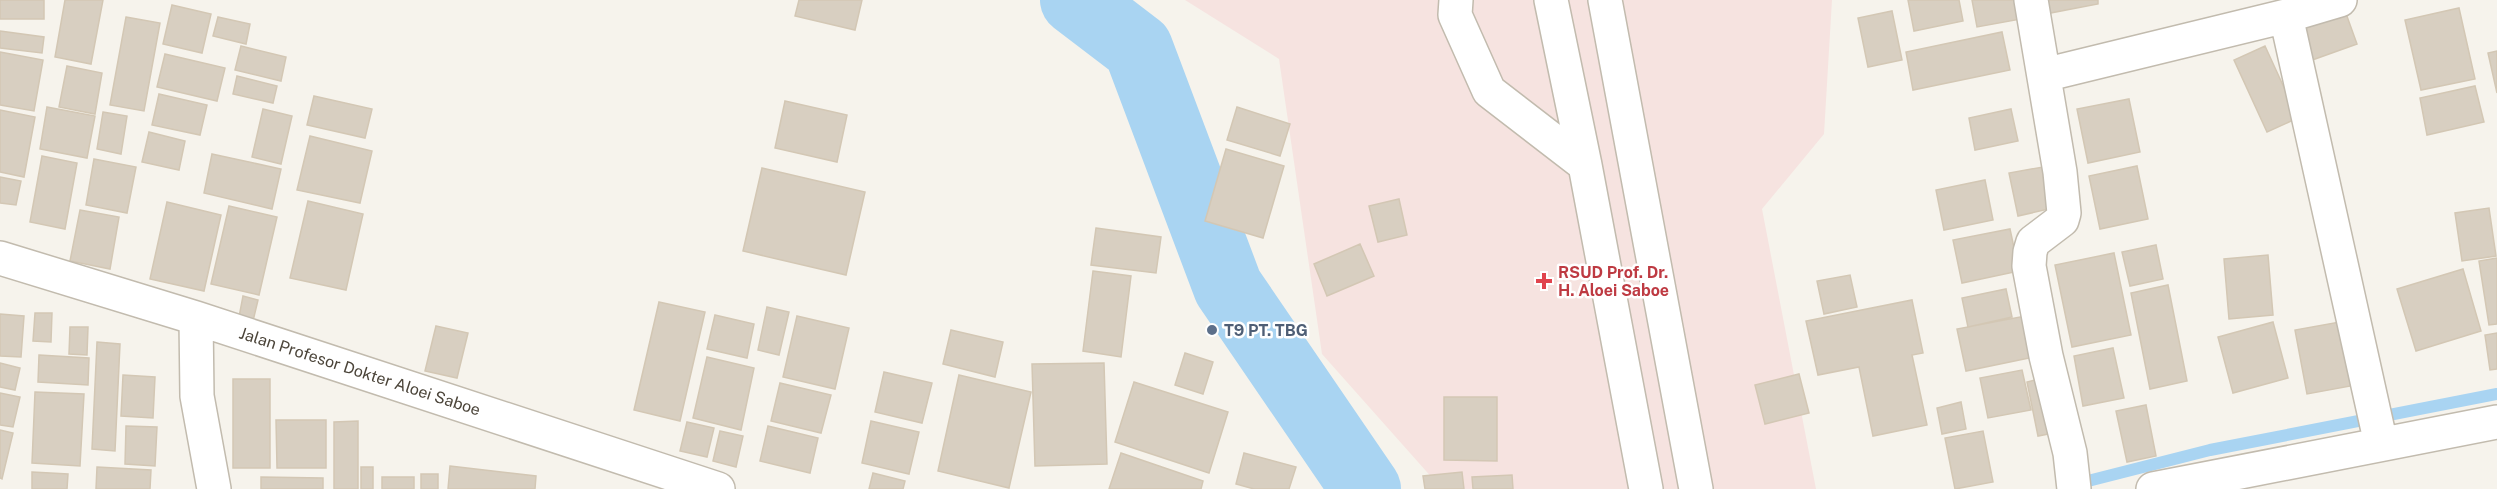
<svg xmlns="http://www.w3.org/2000/svg" width="2497" height="489" viewBox="0 0 2497 489" font-family="'Public Sans',sans-serif">
<rect width="100%" height="100%" fill="#f6f3ec"/>
<path fill="#f6e3e0" d="M1185 0H1832L1824 134 1762 209 1816 489H1442L1322 354 1279 59Z"/>
<g fill="none" stroke-linecap="round" stroke-linejoin="round">
<path stroke="#a9d4f2" stroke-width="12" d="M2076 484 2210 450 2497 394"/>
<path stroke="#a9d4f2" stroke-width="70" d="M1075 0 1138 48 1228 287 1366 489"/>
</g>
<path fill="#d8cfc1" stroke="#d3c7b4" stroke-width="1.5" d="M0 0H44V19H0Z
M65 0H103L91 64 55 57Z
M799 0H862L855 30 795 16Z
M1908 0H1959L1963 21 1914 31Z
M1972 0H2028L2032 17 1977 27Z
M2037 0H2098V4L2040 15Z
M172 5 211 14 202 53 163 44Z
M2344 8 2357 44 2304 63 2291 27Z
M2459 8 2475 79 2421 90 2405 20Z
M1892 11 1902 60 1868 67 1858 18Z
M126 17 160 23 144 111 110 105Z
M218 17 250 24 246 44 213 36Z
M0 31 44 37 42 53 0 48Z
M2002 32 2010 70 1913 90 1906 52Z
M241 46 286 57 281 81 235 70Z
M2265 46 2298 118 2267 132 2234 60Z
M2497 51V93L2488 53Z
M0 52 43 60 34 111 0 105Z
M165 54 225 68 217 101 157 87Z
M67 66 102 73 95 114 59 107Z
M237 76 277 86 273 103 233 94Z
M2475 86 2484 122 2427 135 2420 98Z
M159 94 207 105 200 135 152 125Z
M314 96 372 109 365 138 307 125Z
M2129 99 2140 152 2088 163 2077 109Z
M785 101 847 115 837 162 775 148Z
M47 107 95 116 87 158 40 149Z
M1237 107 1290 124 1280 156 1227 140Z
M263 109 292 116 281 164 252 157Z
M2011 109 2018 141 1975 150 1969 118Z
M0 110 35 117 24 177 0 172Z
M103 112 127 116 121 154 97 149Z
M149 132 185 141 179 170 142 162Z
M310 136 372 151 360 203 297 190Z
M1226 149 1284 166 1263 238 1205 221Z
M212 154 281 169 272 209 204 193Z
M42 156 77 163 65 229 30 222Z
M94 159 136 167 127 213 86 205Z
M2054 165 2062 206 2018 216 2009 173Z
M2137 166 2148 219 2100 229 2089 176Z
M762 168 865 192 846 275 743 251Z
M0 177 21 181 16 205 0 203Z
M1985 180 1993 220 1944 230 1936 190Z
M1399 199 1407 235 1378 242 1369 206Z
M308 201 363 214 346 290 290 278Z
M167 202 221 215 204 291 150 279Z
M229 206 277 217 259 295 211 284Z
M2489 208 2496 256 2462 261 2455 213Z
M80 210 119 217 110 269 70 261Z
M1096 228 1161 237 1156 273 1091 265Z
M2010 229 2019 271 1962 283 1953 240Z
M1360 244 1374 276 1327 296 1314 264Z
M2156 245 2163 279 2130 286 2122 252Z
M2114 253 2131 335 2072 347 2055 265Z
M2268 255 2273 315 2229 319 2224 259Z
M2497 258V324L2489 325 2479 261Z
M2463 269 2481 331 2416 351 2397 289Z
M1093 271 1131 276 1121 357 1083 351Z
M1850 275 1857 307 1824 314 1817 281Z
M2168 285 2187 381 2150 389 2131 293Z
M2006 289 2012 317 1968 327 1962 298Z
M243 296 258 300 253 321 239 317Z
M1912 300 1923 353 1912 355 1927 425 1873 436 1859 367 1818 375 1806 321Z
M659 302 705 312 680 421 634 410Z
M767 307 789 312 779 355 758 350Z
M35 313H52L51 342 33 341Z
M0 314 24 316 21 357 0 356Z
M715 315 754 324 747 358 707 349Z
M797 316 849 328 835 389 783 377Z
M2025 316 2034 357 1966 371 1957 329Z
M2345 321 2356 385 2307 394 2295 330Z
M2273 322 2288 378 2233 393 2218 337Z
M436 326 468 333 457 378 425 371Z
M70 327H88L87 355 69 354Z
M951 330 1003 342 995 377 943 364Z
M2497 333V369L2490 370 2485 335Z
M97 342 120 344 115 451 92 449Z
M2113 348 2124 398 2083 406 2074 356Z
M1185 353 1213 362 1203 394 1175 385Z
M39 355 89 358 88 385 38 382Z
M707 357 754 368 741 430 693 418Z
M0 363 20 368 15 390 0 387Z
M1104 363 1107 464 1035 466 1032 364Z
M2022 370 2031 410 1988 418 1980 378Z
M884 372 932 383 922 423 875 412Z
M1799 374 1809 413 1765 424 1755 385Z
M123 375 155 377 153 418 121 416Z
M959 375 1031 392 1009 488 938 471Z
M2048 377 2059 432 2038 436 2027 382Z
M233 379H270V468H233Z
M1134 382 1228 412 1209 473 1115 442Z
M780 383 831 395 821 433 771 421Z
M35 392 84 394 80 466 32 463Z
M0 393 20 397 13 427 0 425Z
M1444 397H1497V461L1444 460Z
M1961 402 1966 429 1942 434 1937 408Z
M2146 405 2156 456 2127 462 2116 411Z
M276 420H326V468H277Z
M358 421V489H334V422Z
M871 421 919 432 909 474 862 463Z
M687 422 714 428 707 457 680 451Z
M126 426 157 427 155 466 125 464Z
M768 426 818 438 810 473 760 461Z
M0 430 13 433 2 479 0 478Z
M720 431 743 436 736 467 713 461Z
M1983 431 1993 482 1955 489 1945 438Z
M1121 453 1203 481 1201 489H1109Z
M1244 453 1296 467 1289 489H1254L1236 484Z
M450 466 536 476 535 489H448Z
M97 467 151 470 150 489H96Z
M361 467H373V489H361Z
M32 472 68 474 67 489H32Z
M1462 472 1464 489H1425L1423 476Z
M873 473 905 481 903 489H869Z
M421 474H438V489H421Z
M1512 475 1513 489H1473L1472 477Z
M261 477 323 478V489H261Z
M382 477H414V489H382Z"/>
<g fill="none" stroke-linecap="round" stroke-linejoin="round">
<defs>
<path id="minor" d="M1456 0 1455 15 1489 91 1585 165
M1551 0 1585 165 1646 489
M1605 0 1696 489
M2031 0 2060 172 2064 213 2062 220 2033 242 2030 252 2029 266 2046 356 2070 453 2074 489
M2340 0 2286 16 2381 444
M2044 75 2286 16
M0 258 196 318 718 489
M196 318 197 396 214 489
M2153 489 2497 422"/>
</defs>
<use href="#minor" stroke="#c2bbae" stroke-width="36"/>
<use href="#minor" stroke="#fff" stroke-width="33"/>
</g>
<path fill="#e0444e" stroke="#fff" stroke-width="2" d="M1541 272h6v6h6v6h-6v6h-6v-6h-6v-6h6z"/>
<circle fill="#5c6f8a" stroke="#fff" stroke-width="2" cx="1212" cy="330" r="6"/>
<g text-anchor="middle" stroke-width="5" stroke-linejoin="round" paint-order="stroke">
<g font-size="16" font-weight="bold" fill="#be3a42" stroke="#fff" text-anchor="start">
<text x="1558" y="278">RSUD Prof. Dr.<tspan x="1558" dy="18">H. Aloei Saboe</tspan></text>
</g>
<g font-size="16" font-weight="bold" fill="#4e5e75" stroke="#fff" text-anchor="start">
<text x="1224" y="336">T9 PT. TBG</text>
</g>
<g font-size="16" fill="#4b4439" stroke="#fff">
<text transform="translate(360 371) rotate(18)" y="6">Jalan Profesor Dokter Aloei Saboe</text>
</g>
</g>
</svg>
